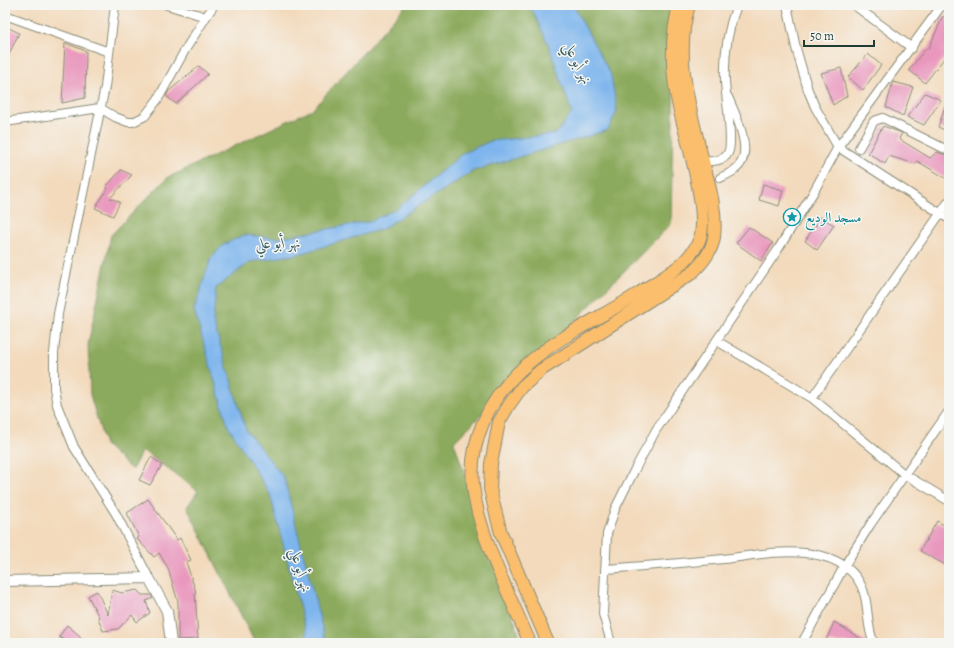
<svg xmlns="http://www.w3.org/2000/svg" width="954" height="648" viewBox="0 0 954 648" font-family="Alegreya,Amiri,serif">
<rect width="100%" height="100%" fill="#f6f6f2"/>
<filter id="ink" filterUnits="userSpaceOnUse"><feTurbulence type="fractalNoise" baseFrequency=".025" numOctaves="2"/><feDisplacementMap in="SourceGraphic" scale="8" xChannelSelector="R" yChannelSelector="G"/><feConvolveMatrix kernelMatrix="1 2 1 2 8 2 1 2 1" color-interpolation-filters="sRGB"/></filter>
<filter id="wash" filterUnits="userSpaceOnUse"><feTurbulence type="fractalNoise" baseFrequency=".012" numOctaves="4" result="noise"/><feDisplacementMap in="SourceGraphic" scale="16" xChannelSelector="R" yChannelSelector="G"/><feGaussianBlur stdDeviation="0.9" result="paint"/><feColorMatrix in="noise" values="0 0 0 0 0 0 0 0 0 0 0 0 0 0 0 0 0 1.4 0 .05"/><feComposite in="paint" operator="in"/></filter>
<g filter="url(#wash)">
<rect width="100%" height="100%" fill="#f3dabc"/>
<path fill="#8caa5d" stroke="#567448" d="M406 5H675L671 224 454 442 522 643H255L187 507 198 491 142 450 132 470 105 445 90 395 88 345 111 235 167 178 313 109Z"/>
<path fill="#7eb5ed" stroke="#4e7990" d="M530 5H573L611 75 617 111 608 130 473 171 382 229 299 254 250 262 216 288 213 321 246 430 284 478 326 643H309L270 494 228 426 194 310 211 258 223 245 244 235 278 238 371 221 398 208 463 153 491 141 556 134 572 113 549 46Z"/>
<g id="blocks">
<path fill="#e997bd" d="M943 16 949 21V52L925 83 909 70 926 48 928 50Z
M5 26 19 33 5 63Z
M65 43 86 51 85 98 62 103Z
M868 54 881 65 863 90 848 77Z
M199 66 208 74 176 104 166 96 169 91Z
M841 68 847 96 833 105 821 73Z
M893 82 913 87 903 116 886 107Z
M925 93 941 100 924 125 907 117Z
M948 98H949V132L938 127Z
M883 126 902 133 899 139 930 158 937 152 949 156V180L917 161 915 164 889 156 885 164 868 153Z
M121 170 132 175 110 198 120 202 113 216 95 208 108 188 106 187Z
M763 184 783 190 779 206 759 200Z
M821 217 834 225 817 250 805 241Z
M749 227 773 243 761 261 736 243Z
M151 457 162 465 150 485 139 480Z
M148 499 177 540 180 538 191 560 186 562 196 592H195L198 639 178 640V602L168 568 159 553 154 557 137 539 139 537 127 513Z
M937 521 949 528V567L920 551Z
M112 590 122 593 137 590 142 595H151L153 598 146 601 150 613 137 622 132 615 118 629 103 631 98 618 99 617 88 596 97 591 108 615Z
M834 622 868 643H825Z
M67 625 80 636 81 643H69L59 637Z"/>
</g>
</g>
<g filter="url(#ink)">
<use href="#blocks" fill-opacity="0" stroke="#898c78" stroke-width="1"/>
<g fill="none" stroke-linecap="round" stroke-linejoin="round">
<defs>
<path id="minor" d="M115 5 105 87 58 314 54 353V388L57 405 74 447 116 514 149 578
M787 5 796 48 808 90 815 107 838 147 949 219
M854 5 912 48
M5 15 109 52
M206 17 214 5
M5 122 100 108 115 117 128 122H133L145 116 158 99 185 50 206 17 167 5
M859 148 874 121 883 118 949 151
M703 161C711 162 724 161 728 153 734 142 725 95 725 80 724 55 728 28 737 5
M720 178C728 174 738 170 742 161 750 144 735 113 728 97
M717 341 812 398 904 474 949 501
M812 398 949 201
M605 569C644 566 684 563 723 559 750 556 778 550 805 553 824 555 844 561 856 577 872 598 864 623 874 643
M611 643 603 614 607 534 615 509 634 471 656 430 777 251 813 193 838 147 942 5
M802 643 845 565 870 525 949 411"/>
<path id="tertiary" d="M5 581 149 578 167 611 171 643"/>
<path id="primary" d="M530 643C511 598 481 540 474 493 466 444 489 397 526 365 559 336 602 317 639 293 660 279 691 264 700 238 709 209 685 135 678 103 671 71 671 37 679 5
M548 643 501 533 495 510 490 489 491 464 499 422 509 405 522 387 541 370 692 273C702 263 712 252 714 237 717 213 710 187 704 165 691 113 673 58 689 5"/>
</defs>
<use href="#minor" stroke="#898c78" stroke-width="10"/>
<use href="#tertiary" stroke="#898c78" stroke-width="12"/>
<use href="#primary" stroke="#898c78" stroke-width="14"/>
<use href="#minor" stroke="#fff" stroke-width="8"/>
<use href="#tertiary" stroke="#fff" stroke-width="10"/>
<use href="#primary" stroke="#fabe6d" stroke-width="12"/>
</g>
</g>
<defs>
<symbol id="sight-ring" viewBox="-11 -11 22 22"><circle r="9.5" fill="#f6f6f2" stroke="#0f9aa8" stroke-width="1.5"/><path d="M0-6L1.8-2.2L6-1.7L2.9 1.2L3.7 5.4L0 3.3L-3.7 5.4L-2.9 1.2L-6-1.7L-1.8-2.2Z" fill="#0f9aa8"/></symbol>
</defs>
<g fill-rule="evenodd">
<use href="#sight-ring" x="782" y="207" width="20" height="20"/>
</g>
<g text-anchor="middle" stroke-width="3" stroke-linejoin="round" paint-order="stroke">
<g font-size="14" fill="#0d838f" stroke="#f6f6f2" text-anchor="start">
<text x="805" y="222">مسجد الوديع</text>
</g>
<g font-size="15" font-style="italic" fill="#375b62" stroke="#f6f6f2">
<text transform="translate(578 63) rotate(63)" y="5">نهر أبو علي</text>
<text transform="translate(278 243) rotate(-1)" y="5">نهر أبو علي</text>
<text transform="translate(301 570) rotate(74)" y="5">نهر أبو علي</text>
</g>
</g>
<rect width="954" height="648" fill="none" stroke="#f6f6f2" stroke-width="20"/>
<path d="M804 40v6h70v-6" fill="none" stroke="#1f3d34" stroke-width="2"/>
<text x="810" y="40" font-size="12" fill="#1f3d34" stroke="#f6f6f2" stroke-width="3" paint-order="stroke">50 m</text>
</svg>
